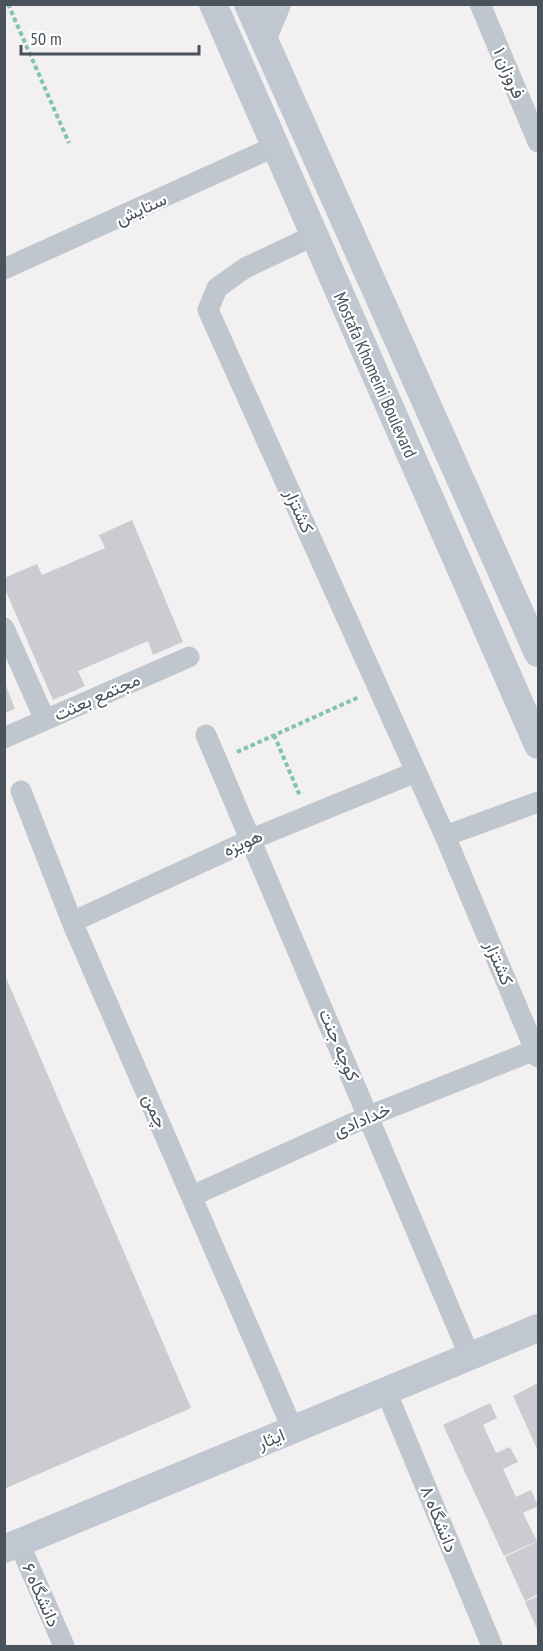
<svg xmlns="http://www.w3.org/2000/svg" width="543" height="1651" viewBox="0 0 543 1651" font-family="'PT Sans Narrow',Vazirmatn,sans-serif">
<rect width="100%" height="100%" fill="#f2f0f0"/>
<path fill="#cbccd2" d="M132 520 183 642 153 655 148 641 78 671 85 686 53 700 4 587V578L37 564 42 575 105 548 99 535Z
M5 683 15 709 5 713Z
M4 973 191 1408 4 1489Z
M538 1383V1451L513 1396Z
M490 1403 497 1418 483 1425 496 1453 510 1447 518 1462 503 1469 516 1497 531 1490 538 1506 523 1513 537 1541 504 1556 443 1425Z
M538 1541V1594L525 1601 505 1557Z
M538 1596V1631L525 1602Z"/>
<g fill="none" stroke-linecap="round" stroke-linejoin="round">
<path stroke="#81c4a9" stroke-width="4" stroke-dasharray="4.5 3" stroke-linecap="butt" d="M8 4 69 143
M274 735 300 796
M237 752 359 697"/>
<path stroke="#c0c6cd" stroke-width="21" d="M480 4 538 142
M315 235 245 268 217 288 208 310 445 836 538 1057
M4 269 276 146
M4 628 45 720
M206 735 470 1357
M4 738 189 657
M21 791 72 922 293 1430
M445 836 538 802
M72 922 252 839 416 772
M192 1196 369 1116 535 1050
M386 1391 492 1646
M19 1543 64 1646"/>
<path stroke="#c0c7d1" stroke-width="28" d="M213 4 538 745
M248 4 538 653
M263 38 277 4
M4 1549 538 1328"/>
</g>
<g text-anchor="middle" stroke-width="4.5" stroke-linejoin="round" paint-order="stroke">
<g font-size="18" fill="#4a525b" stroke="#fff">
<text transform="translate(509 73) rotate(67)" y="6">فروزان ۱</text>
<text transform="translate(141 209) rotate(-24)" y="6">ستایش</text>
<text transform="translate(375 375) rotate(66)" y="6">Mostafa Khomeini Boulevard</text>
<text transform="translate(299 511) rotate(66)" y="6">کشتزار</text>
<text transform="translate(97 697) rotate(-24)" y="6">مجتمع بعثت</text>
<text transform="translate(243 843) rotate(-24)" y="6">هویزه</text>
<text transform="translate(499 963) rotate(67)" y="6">کشتزار</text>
<text transform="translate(339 1045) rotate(67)" y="6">کوچه جنت</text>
<text transform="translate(155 1111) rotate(66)" y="6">چمن</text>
<text transform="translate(362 1120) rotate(-23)" y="6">خدادادی</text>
<text transform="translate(271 1439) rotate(-22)" y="6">ایثار</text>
<text transform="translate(439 1519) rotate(68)" y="6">دانشگاه ۸</text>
<text transform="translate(41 1595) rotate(66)" y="6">دانشگاه ۶</text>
</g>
</g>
<rect width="543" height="1651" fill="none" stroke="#4a525b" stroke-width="12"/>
<path d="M21 45v9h178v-9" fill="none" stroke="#4a525b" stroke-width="3"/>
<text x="30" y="45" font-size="18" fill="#4a525b" stroke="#ffffff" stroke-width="4.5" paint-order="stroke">50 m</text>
</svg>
